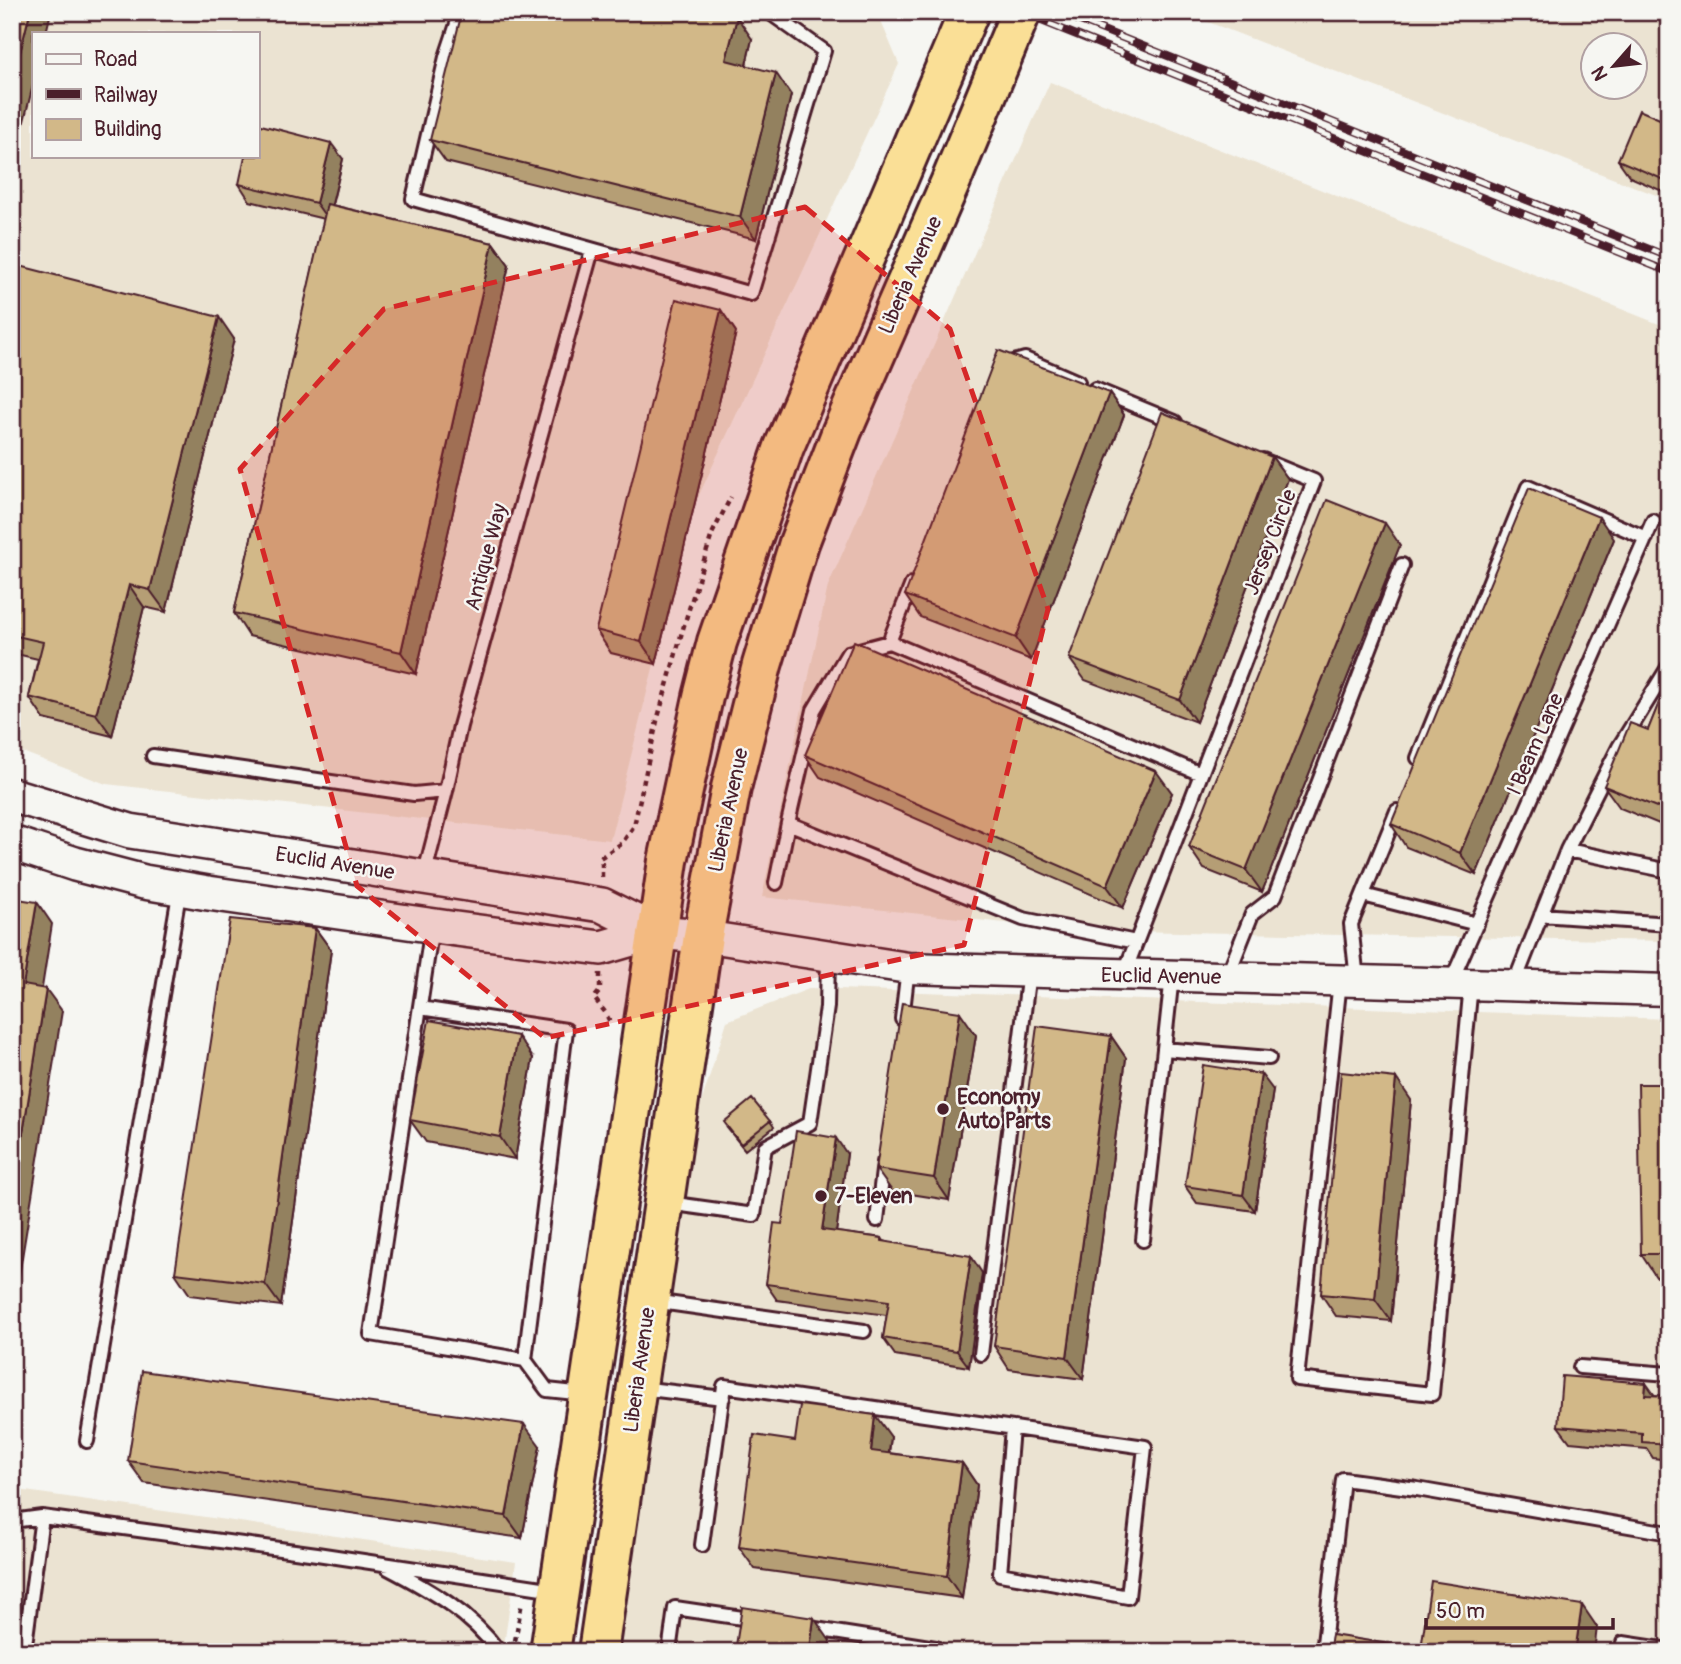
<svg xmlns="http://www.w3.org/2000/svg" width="1681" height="1664" viewBox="0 0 1681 1664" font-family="Pangolin,sans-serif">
<rect width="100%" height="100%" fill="#f6f6f2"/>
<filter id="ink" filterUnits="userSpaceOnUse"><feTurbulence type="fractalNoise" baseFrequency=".0143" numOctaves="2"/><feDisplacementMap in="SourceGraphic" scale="14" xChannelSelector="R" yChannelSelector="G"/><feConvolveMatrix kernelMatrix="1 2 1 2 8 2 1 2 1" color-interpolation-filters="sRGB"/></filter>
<g filter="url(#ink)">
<path fill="#ebe3d2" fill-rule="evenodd" d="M12 12H877L899 64 693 508 610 840 106 784 12 748ZM33 33H257V156H33Z
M1182 12H1669V200ZM1594 46H1636V88H1594Z
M1050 82 1669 328V941L1070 930 762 897 828 586Z
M811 988 1669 1019V1652H617L683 1160 727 1021Z
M12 1489 516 1562 503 1652H12Z"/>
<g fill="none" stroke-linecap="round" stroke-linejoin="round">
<defs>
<path id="service" d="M461 12 446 57 413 199 751 294 824 51 769 12
M1007 364 1025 359 1078 382
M1095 389 1175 422
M889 642 912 584
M153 756 414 794 446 791
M1418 758 1528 487 1646 538
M1567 850 1619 747 1669 666
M424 876 446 791 460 726 592 250
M776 883 788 823
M1363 895 1477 924
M1541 915 1669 924
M432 926 371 1334 525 1360 547 1390 585 1394
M1136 942 1023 919 788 823 814 710 848 653 889 642 1201 774
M1124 974 1314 481 1263 460
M1227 977 1252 914 1275 896 1402 565
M1357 980 1351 924 1397 811
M1340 981 1297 1379 1432 1394 1471 984
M1451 982 1653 521
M1514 984 1567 850 1669 871
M420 1008 566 1030 525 1360
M902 1019 908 968
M1164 1049 1269 1058
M668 1203 754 1215 765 1147 810 1123 827 1007 828 957
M877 1220 884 1162
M1143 1240 1172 976
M653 1301 864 1331
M981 1354 1029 972
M1580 1367 1669 1374
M640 1388 723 1398
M87 1441 180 888
M12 1521 42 1517
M702 1545 724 1386 1145 1447 1128 1597 1000 1574 1012 1428
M388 1568C430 1590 471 1613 499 1652
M809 1628 936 1648 935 1652
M24 1652 42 1517 317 1554 555 1590
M669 1652 675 1608 756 1620
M1323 1652 1343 1479 1417 1489 1669 1533
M1621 1652 1623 1643 1669 1650"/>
<path id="tertiary" d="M703 936 908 968 1669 990"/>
<path id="secondary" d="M12 795 130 831 602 905 656 932
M12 843 75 864 144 882 208 893 456 929 601 948 656 932 703 936"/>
<path id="trunk" d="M550 1652 668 861 703 697 717 642 784 447 969 12
M598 1652 703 936 731 788 762 665 799 543 842 431 951 181 1006 48"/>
</defs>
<use href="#service" stroke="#4a1f2b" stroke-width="18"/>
<use href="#tertiary" stroke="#4a1f2b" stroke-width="35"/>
<use href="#secondary" stroke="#4a1f2b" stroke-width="38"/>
<use href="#trunk" stroke="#4a1f2b" stroke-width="44"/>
<path stroke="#4a1f2b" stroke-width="4.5" stroke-dasharray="5 5" stroke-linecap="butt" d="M602 877V864L600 858 622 843 634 826 657 721 682 632 712 534 731 497
M600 973V991L594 998 605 1012 611 1024
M515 1641 522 1602"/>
<use href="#service" stroke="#f6f6f2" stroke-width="12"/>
<use href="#tertiary" stroke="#f6f6f2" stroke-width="30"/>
<use href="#secondary" stroke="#f6f6f2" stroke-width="33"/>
<use href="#trunk" stroke="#fadf96" stroke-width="38"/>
<defs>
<path id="rail" d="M1019 12 1669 272
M1058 12 1669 257"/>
</defs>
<use href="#rail" stroke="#4a1f2b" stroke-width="8"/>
<use href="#rail" stroke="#f6f6f2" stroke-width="5" stroke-dasharray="16" stroke-linecap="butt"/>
<defs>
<path id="trunk-bridge" d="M1006 48 1021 12"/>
</defs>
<use href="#trunk-bridge" stroke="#4a1f2b" stroke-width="44" stroke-linecap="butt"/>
<use href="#trunk-bridge" stroke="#fadf96" stroke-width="38"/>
</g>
<path fill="#b59e75" stroke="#4a1f2b" stroke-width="2" d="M752 39 746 65 791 95 756 239 446 162 430 140Z
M1669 123V194L1630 177 1618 160Z
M343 159 332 205 493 243 509 265 416 674 249 636 234 613 324 219 250 201 239 184Z
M12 264 234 339 166 612 144 607 112 736 44 719 29 697 38 659 12 653Z
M721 310 736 332 656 664 611 653 596 630Z
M1109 393 1124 415 1031 660 920 617 905 595Z
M1272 457 1288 479 1196 722 1085 680 1069 658Z
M1614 539 1476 875 1406 847 1391 824Z
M1400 545 1262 892 1204 869 1189 847Z
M1669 678V828L1620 808 1604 786 1648 730Z
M805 755 1172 793 1123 908 820 777Z
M315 928 331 950 281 1306 190 1295 175 1273Z
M976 1035 949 1200 892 1191 876 1169Z
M1111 1036 1126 1058 1083 1379 1009 1369 994 1346Z
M533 1058 515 1159 426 1142 410 1120Z
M1669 1084V1276L1656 1277 1641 1254Z
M1273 1090 1255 1211 1197 1203 1185 1186Z
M1411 1100 1391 1321 1336 1316 1321 1294Z
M770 1121 774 1127 745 1150 727 1128Z
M847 1154 836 1232 882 1238 884 1241 982 1273 969 1367 895 1355 883 1338 887 1315 777 1300 766 1284 782 1224Z
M1655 1395 1669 1396V1460L1653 1458 1647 1449 1570 1442 1558 1426Z
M891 1437 889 1453 962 1463 977 1485 962 1598 755 1569 739 1547 795 1441Z
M540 1446 522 1538 144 1483 128 1461Z"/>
<path fill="#93815f" stroke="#4a1f2b" stroke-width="2" d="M30 12H51L46 33H33V85L12 170V85Z
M737 17 752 39 742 82 726 60Z
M776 73 791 95 756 239 740 217Z
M331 143 343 159 328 220 316 203Z
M493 243 509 265 416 674 401 652Z
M721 310 736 332 656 664 641 642Z
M219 317 234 339 166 612 150 590Z
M1109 393 1124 415 1031 660 1016 638Z
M1272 457 1288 479 1196 722 1180 700Z
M1599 517 1614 539 1476 875 1460 853Z
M1385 523 1400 545 1262 892 1246 870Z
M129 585 144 607 112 736 96 714Z
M1156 771 1172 793 1123 908 1107 886Z
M37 902 52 924 39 1007 23 985Z
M315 928 331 950 281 1306 265 1284Z
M46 989 62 1011 13 1313 16 1317 12 1339V1202Z
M960 1012 976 1035 949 1200 934 1178Z
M518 1036 533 1058 515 1159 500 1137Z
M1111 1036 1126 1058 1083 1379 1067 1357Z
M1261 1074 1273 1090 1255 1211 1243 1195Z
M1396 1078 1411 1100 1391 1321 1375 1299Z
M836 1138 847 1154 834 1247 822 1230Z
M971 1256 982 1273 969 1367 957 1351Z
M1646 1383 1658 1400 1645 1395Z
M875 1415 891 1437 886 1473 871 1451Z
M524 1424 540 1446 522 1538 506 1516Z
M962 1463 977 1485 962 1598 947 1576Z
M1582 1605 1597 1627 1594 1652H1575Z
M814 1618 830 1641 828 1652 810 1648Z"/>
<path fill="#d2b888" stroke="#4a1f2b" stroke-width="2" d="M12 12H30L12 85Z
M462 12H717L737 17 726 60 776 73 740 217 430 140Z
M1639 110 1669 123V182L1618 160Z
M257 124 331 143 316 203 239 184 245 156H257Z
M327 204 493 243 401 652 234 613Z
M12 264 219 317 150 590 129 585 96 714 29 697 43 642 12 635Z
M676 299 721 310 641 642 596 630Z
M998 350 1109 393 1016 638 905 595Z
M1162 412 1272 457 1180 700 1069 658Z
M1529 488 1599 517 1460 853 1391 824Z
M1327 500 1385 523 1246 870 1189 847Z
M854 641 1156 771 1107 886 805 755Z
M1669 678V812L1604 786 1630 723 1648 730Z
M12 898 37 902 23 985 46 989 12 1202Z
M230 919 315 928 265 1284 175 1273Z
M902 1003 960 1012 934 1178 876 1169Z
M429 1020 518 1036 500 1137 410 1120Z
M1037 1026 1111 1036 1067 1357 994 1346Z
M1203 1065 1261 1074 1243 1195 1185 1186Z
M1341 1072 1396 1078 1375 1299 1321 1294Z
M1638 1084H1669V1254H1641Z
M752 1099 770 1121 741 1144 724 1122Z
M796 1131 836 1138 822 1230 882 1238V1241L971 1256 957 1351 883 1338 889 1301 766 1284 774 1223 782 1224Z
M142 1371 524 1424 506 1516 128 1461Z
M1562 1376 1646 1383 1645 1395 1669 1396V1444L1642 1442V1433L1558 1426Z
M800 1405 875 1415 871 1451 962 1463 947 1576 739 1547 754 1435 795 1441Z
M1431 1581 1582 1605 1575 1652H1329L1332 1635 1421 1649Z
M742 1607 814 1618 810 1648 830 1652H735Z"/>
</g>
<path fill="#d62828" fill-opacity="0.2" stroke="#d62828" stroke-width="5" stroke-dasharray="14 9" stroke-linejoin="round" d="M805 207 950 329 1048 609 964 945 545 1038 357 886 240 469 384 309Z"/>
<g fill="#4a1f2b" stroke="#f6f6f2" stroke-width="2.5">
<circle cx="943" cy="1109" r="7"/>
<circle cx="821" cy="1196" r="7"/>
</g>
<g text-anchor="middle" stroke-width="5" stroke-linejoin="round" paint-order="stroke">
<g font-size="21" fill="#4a1f2b" stroke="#f6f6f2">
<text transform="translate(910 275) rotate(-66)" y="7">Liberia Avenue</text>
<text transform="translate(1270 542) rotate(-69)" y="7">Jersey Circle</text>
<text transform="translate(486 557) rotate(-75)" y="7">Antique Way</text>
<text transform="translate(1535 744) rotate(-66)" y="7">I Beam Lane</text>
<text transform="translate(728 810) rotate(-78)" y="7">Liberia Avenue</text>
<text transform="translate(335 863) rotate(9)" y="7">Euclid Avenue</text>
<text transform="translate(1161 976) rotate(1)" y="7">Euclid Avenue</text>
<text transform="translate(639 1370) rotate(-82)" y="7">Liberia Avenue</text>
</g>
<g font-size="21" font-weight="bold" fill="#4a1f2b" stroke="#f6f6f2" text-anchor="start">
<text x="957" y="1104">Economy<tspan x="957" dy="24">Auto Parts</tspan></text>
<text x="835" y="1203">7-Eleven</text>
</g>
</g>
<rect width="1681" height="1664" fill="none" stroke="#f6f6f2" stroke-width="42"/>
<rect x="21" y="21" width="1639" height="1622" fill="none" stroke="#4a1f2b" stroke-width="2.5" filter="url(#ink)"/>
<rect x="32" y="32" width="228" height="126" fill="#f6f6f2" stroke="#b1a0a2" stroke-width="2"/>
<rect x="46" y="54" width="35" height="10" fill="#f6f6f2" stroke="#b1a0a2" stroke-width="2"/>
<text x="94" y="66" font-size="21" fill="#4a1f2b">Road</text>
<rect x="46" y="89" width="35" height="10" fill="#4a1f2b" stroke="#b1a0a2" stroke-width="2"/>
<text x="94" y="102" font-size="21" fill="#4a1f2b">Railway</text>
<rect x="46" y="119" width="35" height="21" fill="#d2b888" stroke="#b1a0a2" stroke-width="2"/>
<text x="94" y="136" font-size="21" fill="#4a1f2b">Building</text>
<g transform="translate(1614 66) rotate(242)"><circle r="33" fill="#f6f6f2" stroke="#b1a0a2" stroke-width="2"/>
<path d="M0-5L12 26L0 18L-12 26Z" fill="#4a1f2b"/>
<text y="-10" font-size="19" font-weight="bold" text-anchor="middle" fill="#4a1f2b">N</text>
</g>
<path d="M1426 1618v10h187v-10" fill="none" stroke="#4a1f2b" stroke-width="3.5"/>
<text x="1436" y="1618" font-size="21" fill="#4a1f2b" stroke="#f6f6f2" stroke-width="5" paint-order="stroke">50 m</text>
</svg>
